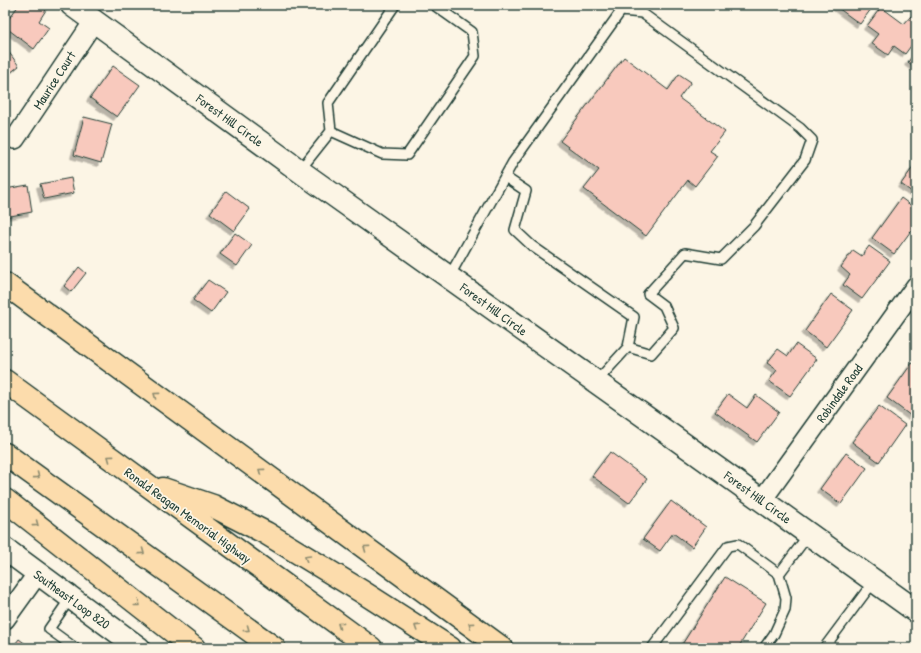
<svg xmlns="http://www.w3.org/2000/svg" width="921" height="653" viewBox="0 0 921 653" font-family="'Patrick Hand',sans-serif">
<defs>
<filter id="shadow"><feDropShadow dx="-3.5" dy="3.5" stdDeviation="0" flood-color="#0004"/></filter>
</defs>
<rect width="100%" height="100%" fill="#fcf5e5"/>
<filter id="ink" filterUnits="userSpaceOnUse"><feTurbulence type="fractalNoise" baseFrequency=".025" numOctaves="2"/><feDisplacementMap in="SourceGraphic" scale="8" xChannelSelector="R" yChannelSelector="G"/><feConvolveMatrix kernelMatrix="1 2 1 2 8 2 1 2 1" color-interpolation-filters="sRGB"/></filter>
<g filter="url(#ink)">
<path fill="#f8c9bd" stroke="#1f3d34" filter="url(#shadow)" d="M19 5H40L46 10 39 21 49 28 34 49 5 27V24Z
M834 5H874L860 24Z
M881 7 904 24 911 16 916 19V39L905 54 894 46 888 55 871 43 878 34 867 26Z
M5 47 19 66 5 77Z
M916 52V68L908 62Z
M624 57 668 90 679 74 691 82 679 98 725 132 710 151 718 156 695 186 688 180 646 236 584 189 599 170 560 141Z
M113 66 140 85 117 117 90 98Z
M84 117 112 124 101 163 74 155Z
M916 163V195L901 184Z
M71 178 74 193 44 199 40 184Z
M28 185 32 212 5 217V189Z
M226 191 250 209 234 231 210 213Z
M901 198 916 209V224L894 254 872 238Z
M235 233 252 245 237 266 220 254Z
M869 246 890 261 862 299 843 285 850 275 841 267 853 250 862 256Z
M79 267 86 273 71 292 64 286Z
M208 280 226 292 211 313 193 300Z
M831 294 853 310 826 347 805 331Z
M796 344 817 359 790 396 769 381 777 370 767 363 778 349 788 356Z
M912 363 916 365V408L911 416 887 398Z
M728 394 747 408 756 395 779 412 757 442 715 412Z
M879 406 905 425 879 462 852 442Z
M610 452 647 479 629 503 592 476Z
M846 453 867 468 841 504 820 489Z
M671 501 706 527 692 547 673 533 660 551 643 539Z
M725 577 766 603 738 648H685L681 646Z
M19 639 31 648H12Z"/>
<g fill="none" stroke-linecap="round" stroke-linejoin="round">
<defs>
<path id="service" d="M331 131 382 154 407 155 475 56 472 32 434 5
M300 170 331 131 328 103 395 5
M505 177 526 191 515 230 532 246 634 317 628 347
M449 277 513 162 621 11 642 13 800 128 812 140 805 160 754 226 721 259 685 253 648 294 664 306 674 328 651 354 628 347 596 382
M779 574 809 534
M71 597 49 629 75 648
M652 648 728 546 738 544 779 574 786 598 785 610 774 634 764 648
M824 648 874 581"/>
<path id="minor" d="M15 139 94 21
M762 500 916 286
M5 619 38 573"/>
<path id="tertiary" d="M72 5 304 174 689 448 916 611"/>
<path id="secondary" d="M5 549 139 648"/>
<path id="motorway" d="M5 284 502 648
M5 381 371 648
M5 454 274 648
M163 489 213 506 266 533 361 591 450 648
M5 500 194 648"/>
</defs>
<use href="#service" stroke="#1f3d34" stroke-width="12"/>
<use href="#minor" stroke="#1f3d34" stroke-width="22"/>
<use href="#tertiary" stroke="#1f3d34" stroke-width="25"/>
<use href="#secondary" stroke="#1f3d34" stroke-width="25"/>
<use href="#motorway" stroke="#1f3d34" stroke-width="25"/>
<use href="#service" stroke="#fcf5e5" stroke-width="9"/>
<use href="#minor" stroke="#fcf5e5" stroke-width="19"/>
<use href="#tertiary" stroke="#fcf5e5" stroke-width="22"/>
<use href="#secondary" stroke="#fcf5e5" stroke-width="22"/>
<use href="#motorway" stroke="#fcdcac" stroke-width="22"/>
</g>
<defs><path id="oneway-chevron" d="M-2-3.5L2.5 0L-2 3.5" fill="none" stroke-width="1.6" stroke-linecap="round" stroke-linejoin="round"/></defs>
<g stroke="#8e8c70">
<use href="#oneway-chevron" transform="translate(156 395) rotate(-144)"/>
<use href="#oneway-chevron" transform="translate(110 458) rotate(-144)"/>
<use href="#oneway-chevron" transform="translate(261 471) rotate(-144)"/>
<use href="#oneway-chevron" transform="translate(37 476) rotate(36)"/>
<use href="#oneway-chevron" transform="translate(36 524) rotate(37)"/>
<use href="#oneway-chevron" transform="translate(366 548) rotate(-144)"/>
<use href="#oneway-chevron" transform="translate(142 552) rotate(36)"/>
<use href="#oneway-chevron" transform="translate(307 558) rotate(-149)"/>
<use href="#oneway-chevron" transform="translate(138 604) rotate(38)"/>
<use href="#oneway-chevron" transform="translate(340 625) rotate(-144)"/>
<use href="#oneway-chevron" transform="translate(471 625) rotate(-144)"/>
<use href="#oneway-chevron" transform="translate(417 627) rotate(-147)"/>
<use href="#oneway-chevron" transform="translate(247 629) rotate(36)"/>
</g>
</g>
<g text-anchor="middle" stroke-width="3.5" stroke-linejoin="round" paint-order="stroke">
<g font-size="13" fill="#1f3d34" stroke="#fcf5e5">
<text transform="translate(54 80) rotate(-57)" y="5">Maurice Court</text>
<text transform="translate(230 120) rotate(36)" y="5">Forest Hill Circle</text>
<text transform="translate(494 309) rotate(36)" y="5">Forest Hill Circle</text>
<text transform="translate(839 393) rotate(-54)" y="5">Robindale Road</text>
<text transform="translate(758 497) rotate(36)" y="5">Forest Hill Circle</text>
<text transform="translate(188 515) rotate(36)" y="5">Ronald Reagan Memorial Highway</text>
<text transform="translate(72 599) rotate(36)" y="5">Southeast Loop 820</text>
</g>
</g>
<rect width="921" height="653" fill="none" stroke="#fcf5e5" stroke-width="20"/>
<rect x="10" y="10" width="901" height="633" fill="none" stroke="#1f3d34" stroke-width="1.5" filter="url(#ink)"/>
</svg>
